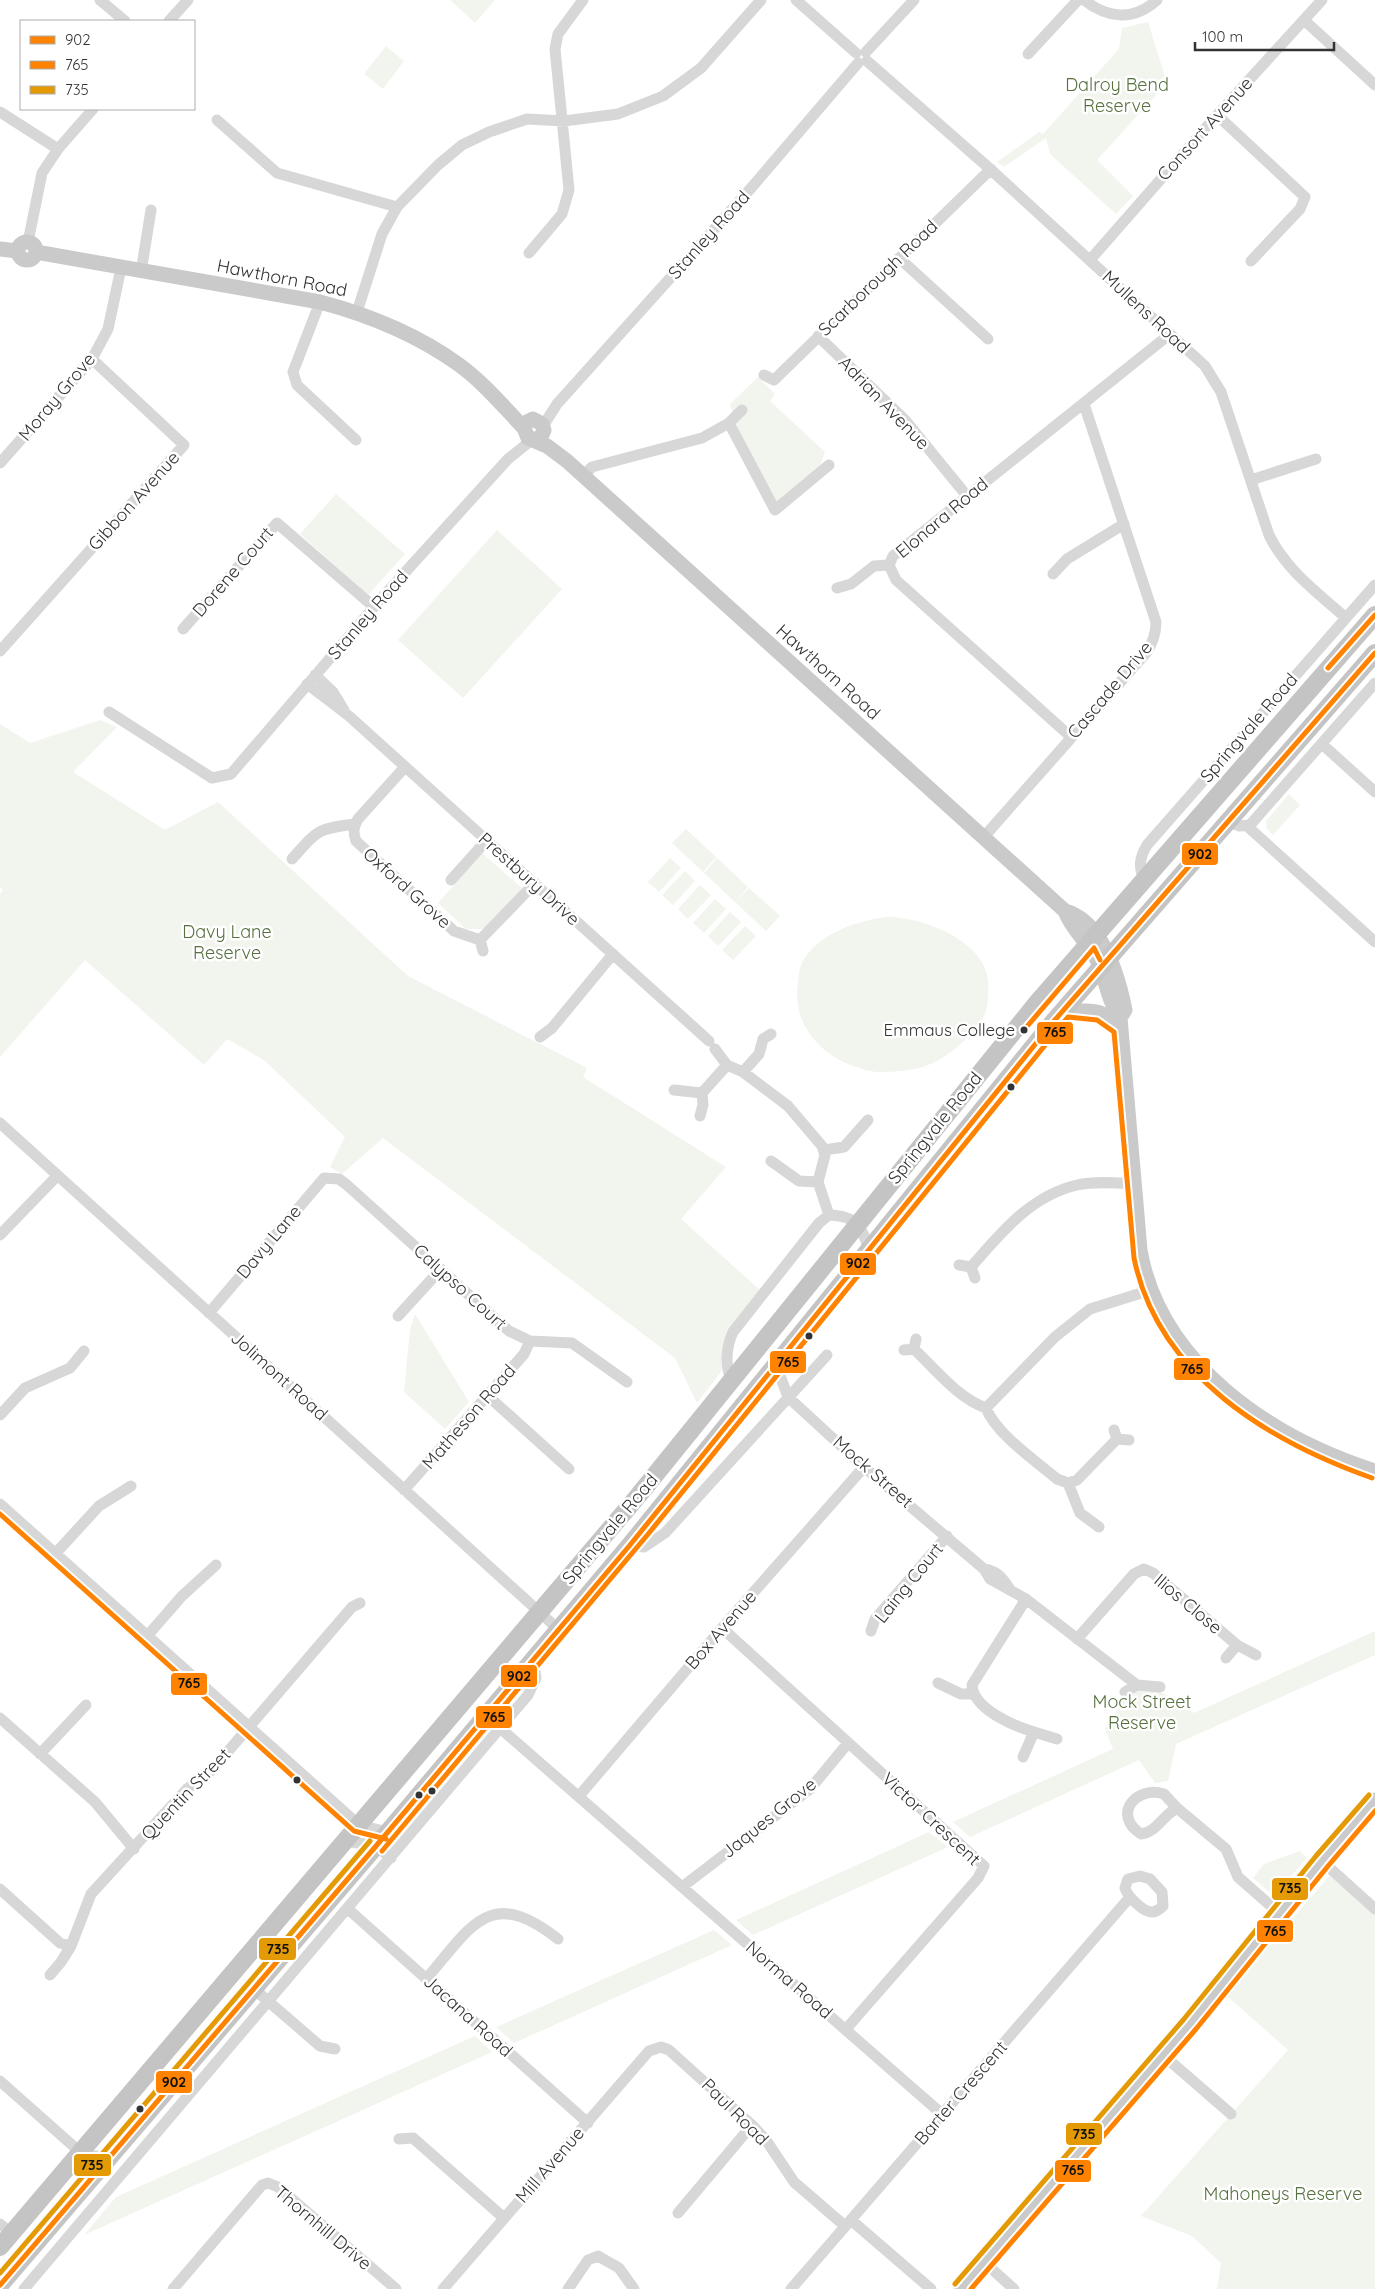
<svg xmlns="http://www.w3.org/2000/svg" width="1375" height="2289" viewBox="0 0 1375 2289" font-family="Quicksand,sans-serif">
<rect width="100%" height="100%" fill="#fff"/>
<path fill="#f1f5ed" d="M450 0H495L475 23Z
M1148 22 1167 83 1097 160 1133 196 1116 214 1050 154 1046 138 1004 167 997 162 1039 132 1043 134 1119 49 1122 28Z
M386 46 404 61 383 89 364 74Z
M758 377 775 394 770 401 825 452 819 468 775 505 738 429 730 404Z
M336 494 405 554 368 595 300 534Z
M497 530 562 589 463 698 398 640Z
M100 720 117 727 73 772 165 830 218 802 408 976 587 1068 583 1077 726 1167 681 1219 760 1290 725 1342 721 1372 697 1403 675 1358 383 1138 342 1174 330 1167 345 1137 264 1060 227 1039 204 1065 85 960 0 1057V894L3 890 0 887V724L30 743Z
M1289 794 1300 805 1273 835 1267 829 1266 821Z
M686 829 716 857 703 872 672 843Z
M482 853 522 888 485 929H466L438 903Z
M670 858 681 868 659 892 648 882Z
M717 858 748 887 735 902 704 873Z
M685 871 695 881 673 905 662 895Z
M700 885 711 895 688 919 678 909Z
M749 888 780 916 766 931 735 902Z
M715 899 726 909 704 933 693 923Z
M730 912 741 922 718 946 708 936Z
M888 917C920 917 979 938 987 975 989 986 989 1005 984 1016 975 1034 947 1058 928 1065 913 1071 895 1072 879 1072 869 1072 860 1068 850 1065 816 1051 792 1020 798 983 799 975 799 968 803 961 819 933 858 920 888 917Z
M745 926 756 936 733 960 722 950Z
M415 1314 469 1402 445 1429 404 1392 410 1329Z
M1375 1631V1655L1176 1744 1168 1781 1155 1783 1139 1760 970 1837 953 1822 1113 1749 1105 1729C1111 1721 1122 1699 1130 1694 1152 1680 1176 1701 1194 1713Z
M929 1832 948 1847 753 1935 736 1920Z
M1300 1851 1307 1858 1274 1896 1253 1878 1264 1864Z
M1331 1874 1375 1914V2289H1217L1221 2263 1192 2236 1141 2216 1288 2050 1226 1995Z
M714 1930 732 1945 514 2043 496 2027Z
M475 2036 492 2052 84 2235 116 2197Z"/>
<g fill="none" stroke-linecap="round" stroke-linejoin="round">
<path stroke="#d7d7d7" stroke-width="11" d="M100 0 125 21
M796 0 856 53
M1084 0C1108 19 1134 21 1157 0
M1304 20 1375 85
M169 21 188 0
M866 52 914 0
M1028 54 1078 0
M867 61 989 168 1205 366 1221 392 1269 535C1286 570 1317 592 1346 618
M0 112 58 149
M1217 115 1305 197 1300 209 1251 261
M217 120 277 173 397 207
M28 242 42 173 58 149 93 109
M529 253 562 214 569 190 555 49 558 34 583 0
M899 258 988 339
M1090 260 1217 115 1322 0
M141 272 151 210
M320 302 293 372 297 385 356 440
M357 312 382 234 397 207 438 165 462 145 489 132 527 119 564 121 618 114 663 96 701 68 761 0
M818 336 905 420 967 496
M764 375 774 380 991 169
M729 423 775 510 829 465
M543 426 557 404 752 187 858 63
M0 463 92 359 108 329 121 268
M583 476 592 467 702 438 729 423 742 410
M1251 480 1316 459
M1053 574 1067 559 1124 524
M837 588 851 584 874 566 889 565
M183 629 277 523 374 607
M0 651 184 445 92 359
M315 675 333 692 344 710
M307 684 349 716 709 1041
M109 712 212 778 231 774 379 601 508 459 533 439
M1071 737 896 580 889 565 893 556 1170 334
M1322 744 1375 792
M404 768 358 819C353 827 353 833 356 841L454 931 480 940 483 951
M1228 821 1239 826 1250 825 1375 683
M1247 826 1375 942
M983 838 1146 653C1153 643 1156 634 1156 622L1084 404
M292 859C318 830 316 829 355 824
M1144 879C1138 866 1140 857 1147 845L1375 585
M451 880 486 841
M480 940 535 883
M540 1037 552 1028 613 954
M715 1049 727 1065 743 1072 788 1106 822 1146 825 1155 818 1182 829 1215
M743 1072 759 1054 763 1039 771 1034
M674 1090 702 1093 727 1065
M700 1116 703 1105 702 1093
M0 1123 558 1629
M824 1150 844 1147 868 1120
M771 1161 799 1181 818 1182
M829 1215C857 1216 861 1226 869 1249
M0 1235 57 1176
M959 1265 971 1267 975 1278
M971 1267C1001 1233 1030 1196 1077 1185 1095 1181 1117 1183 1135 1184
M209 1313 324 1178 339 1179 347 1185 509 1331 530 1341 572 1343 627 1382
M398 1316 441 1269
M914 1349C936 1370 958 1398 986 1408 996 1434 1036 1461 1057 1479L1068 1483 1080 1513 1099 1527
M904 1350 914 1349 916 1339
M776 1365 788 1397 864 1467 984 1569 990 1579 1026 1599 1137 1685
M731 1380C725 1365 726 1347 733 1332L819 1223 829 1215
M488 1396 569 1469
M986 1408 1055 1337 1090 1309 1151 1290
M0 1415 25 1388 70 1368 84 1351
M1114 1430 1117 1439 1129 1440
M1068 1483 1077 1480 1117 1439
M404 1490 524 1354 530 1341
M0 1504 359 1825 388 1832
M630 1545 644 1547 665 1533 827 1355
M55 1554 99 1506 131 1486
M984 1569C997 1571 1002 1577 1009 1588
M1026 1599 972 1685C973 1709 1014 1726 1034 1732
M722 1628 984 1866 978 1878 846 2029
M871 1631 875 1619 947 1536
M148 1635 182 1596 216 1565
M1077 1639 1134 1574 1144 1569 1153 1573 1237 1645
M1226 1658 1237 1645 1256 1655
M938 1683 961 1694H973
M1125 1692 1137 1685 1160 1687
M0 1718 95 1802 134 1849
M500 1728 942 2114
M40 1754 86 1705
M1023 1757 1034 1732 1057 1739
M579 1796 722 1628 864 1467
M1177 1808C1163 1815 1157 1832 1141 1834 1111 1814 1137 1785 1164 1794L1177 1808 1226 1849 1238 1877 1279 1913
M346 1841 376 1846 391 1858
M1322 1861 1375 1909
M1140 1876 1150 1879 1162 1892 1163 1906C1160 1909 1157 1912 1152 1912 1143 1912 1127 1896 1125 1888L1128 1879Z
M682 1887 810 1789 848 1743
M0 1889 60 1943 71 1946
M348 1909 588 2123
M50 1975 61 1962 71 1946 91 1894 187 1789 212 1770 352 1607 360 1603
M426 1979C472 1926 489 1885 558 1939
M254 1989 320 2046 335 2049
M1163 2055 1231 2114
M0 2081 80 2152 88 2156H110
M399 2139 413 2138 504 2218
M678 2213 752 2125
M851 2220 931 2289
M0 2224 11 2233
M984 2262 1014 2289
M24 2289 528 1695 536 1678 533 1660
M173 2289 262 2185 268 2183 278 2187 396 2289
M443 2289 649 2051 661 2047 669 2050 752 2125 766 2140 794 2182 845 2226
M568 2289 588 2260 598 2256 619 2268 634 2289
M791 2289 1130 1897"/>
<path stroke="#cacaca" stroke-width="15" d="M18 251a9 9 0 1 1 18 0a9 9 0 1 1-18 0Z
M0 249 17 251
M36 252 320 302C369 315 416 334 458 364 483 382 503 406 524 428
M535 439 541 437 544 430 542 424 533 419 527 422 524 428 528 438 547 446 567 461 1065 911C1103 922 1118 975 1125 1010L1120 1018
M1065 911C1071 929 1088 942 1097 960 1106 979 1108 1001 1120 1018L1140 1250C1160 1364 1271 1438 1375 1471
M1065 1009C1093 1015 1094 1003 1119 1027
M961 2289 1190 2024 1322 1861 1375 1800"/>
<path stroke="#c4c4c4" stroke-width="18" d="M0 2247 638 1496 1036 1004 1375 615
M0 2285 376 1846 630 1545 1054 1021 1375 653"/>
<defs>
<path id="bus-1" d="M1328 668 1375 615
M0 2285 376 1846 630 1545 1054 1021 1375 653"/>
<path id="bus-2" d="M1024 1030 1094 948 1100 960
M0 1514 354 1831 386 1839
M382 1851 649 1533 1068 1017 1097 1020 1114 1032 1134 1258C1158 1375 1268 1441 1372 1478
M971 2289 1196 2029 1328 1866 1375 1811"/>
<path id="bus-3" d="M0 2273 370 1841
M955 2284 1184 2019 1316 1856 1369 1795"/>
</defs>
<use href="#bus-1" stroke="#fff" stroke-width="9"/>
<use href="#bus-2" stroke="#fff" stroke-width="9"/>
<use href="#bus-3" stroke="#fff" stroke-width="9"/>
<use href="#bus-1" stroke="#ff8200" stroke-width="5"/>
<use href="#bus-2" stroke="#ff8200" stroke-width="5"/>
<use href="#bus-3" stroke="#e39a05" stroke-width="5"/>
</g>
<g fill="#333" stroke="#fff" stroke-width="2">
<circle cx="1024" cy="1030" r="4.5"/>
<circle cx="1011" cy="1087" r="4.5"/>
<circle cx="809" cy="1336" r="4.5"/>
<circle cx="297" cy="1780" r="4.5"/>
<circle cx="432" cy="1791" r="4.5"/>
<circle cx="419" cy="1795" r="4.5"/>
<circle cx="140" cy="2109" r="4.5"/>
</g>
<g text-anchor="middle" stroke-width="5" stroke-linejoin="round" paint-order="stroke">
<g font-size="17" fill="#333" stroke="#fff" text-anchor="end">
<text x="1015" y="1036">Emmaus College</text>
</g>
<g font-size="18" fill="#56703f" stroke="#fff">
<text x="1117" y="91">Dalroy Bend<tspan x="1117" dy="21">Reserve</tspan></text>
<text x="227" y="938">Davy Lane<tspan x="227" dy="21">Reserve</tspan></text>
<text x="1142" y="1708">Mock Street<tspan x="1142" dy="21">Reserve</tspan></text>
<text x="1283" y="2200">Mahoneys Reserve</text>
</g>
<g font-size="18" fill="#333" stroke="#fff">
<text transform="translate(1205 129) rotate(-48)" y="6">Consort Avenue</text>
<text transform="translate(709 235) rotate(-48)" y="6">Stanley Road</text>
<text transform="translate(282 278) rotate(11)" y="6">Hawthorn Road</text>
<text transform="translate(878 278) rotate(-44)" y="6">Scarborough Road</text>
<text transform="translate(1146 312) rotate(43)" y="6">Mullens Road</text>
<text transform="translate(57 397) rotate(-50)" y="6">Moray Grove</text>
<text transform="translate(884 403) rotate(46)" y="6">Adrian Avenue</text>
<text transform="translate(134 501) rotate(-48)" y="6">Gibbon Avenue</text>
<text transform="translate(942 518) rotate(-40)" y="6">Elonara Road</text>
<text transform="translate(233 572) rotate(-49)" y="6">Dorene Court</text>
<text transform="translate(368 615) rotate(-49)" y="6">Stanley Road</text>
<text transform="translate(828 672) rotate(42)" y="6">Hawthorn Road</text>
<text transform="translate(1110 690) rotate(-50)" y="6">Cascade Drive</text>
<text transform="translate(1249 728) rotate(-49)" y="6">Springvale Road</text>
<text transform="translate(529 879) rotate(42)" y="6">Prestbury Drive</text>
<text transform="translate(407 888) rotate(42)" y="6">Oxford Grove</text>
<text transform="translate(935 1128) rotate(-51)" y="6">Springvale Road</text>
<text transform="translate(269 1242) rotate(-50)" y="6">Davy Lane</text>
<text transform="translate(460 1287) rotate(42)" y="6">Calypso Court</text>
<text transform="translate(279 1376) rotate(42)" y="6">Jolimont Road</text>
<text transform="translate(469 1417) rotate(-49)" y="6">Matheson Road</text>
<text transform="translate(873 1472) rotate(41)" y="6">Mock Street</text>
<text transform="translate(610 1529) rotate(-50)" y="6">Springvale Road</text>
<text transform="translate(909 1583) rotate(-51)" y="6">Laing Court</text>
<text transform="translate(1188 1604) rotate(40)" y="6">Ilios Close</text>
<text transform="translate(721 1630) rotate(-49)" y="6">Box Avenue</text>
<text transform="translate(186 1794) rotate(-46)" y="6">Quentin Street</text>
<text transform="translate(769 1818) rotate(-39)" y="6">Jaques Grove</text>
<text transform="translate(931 1819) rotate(43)" y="6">Victor Crescent</text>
<text transform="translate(789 1980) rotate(41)" y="6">Norma Road</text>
<text transform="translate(468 2016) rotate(42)" y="6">Jacana Road</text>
<text transform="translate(961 2093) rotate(-49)" y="6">Barter Crescent</text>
<text transform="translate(735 2112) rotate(45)" y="6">Paul Road</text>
<text transform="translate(550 2165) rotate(-49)" y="6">Mill Avenue</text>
<text transform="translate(323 2228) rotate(40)" y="6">Thornhill Drive</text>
</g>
</g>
<g stroke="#fff" stroke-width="2">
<rect x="1181" y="842" width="38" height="24" rx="5" fill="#ff8200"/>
<rect x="1036" y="1021" width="38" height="24" rx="5" fill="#ff8200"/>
<rect x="839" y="1252" width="38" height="24" rx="5" fill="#ff8200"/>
<rect x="769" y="1350" width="38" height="24" rx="5" fill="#ff8200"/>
<rect x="1173" y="1357" width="38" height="24" rx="5" fill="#ff8200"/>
<rect x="500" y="1664" width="38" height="24" rx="5" fill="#ff8200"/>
<rect x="170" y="1672" width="38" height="24" rx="5" fill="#ff8200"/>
<rect x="475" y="1705" width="38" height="24" rx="5" fill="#ff8200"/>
<rect x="1271" y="1877" width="38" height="24" rx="5" fill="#e39a05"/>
<rect x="1256" y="1919" width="38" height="24" rx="5" fill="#ff8200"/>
<rect x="258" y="1937" width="39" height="24" rx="5" fill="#e39a05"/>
<rect x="155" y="2070" width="38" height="24" rx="5" fill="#ff8200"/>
<rect x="1065" y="2122" width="38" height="24" rx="5" fill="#e39a05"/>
<rect x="73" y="2153" width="39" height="24" rx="5" fill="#e39a05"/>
<rect x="1054" y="2159" width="38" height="24" rx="5" fill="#ff8200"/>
</g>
<g font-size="14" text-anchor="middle" font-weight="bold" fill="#111">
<text x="1200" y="859">902</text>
<text x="1055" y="1037">765</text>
<text x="858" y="1268">902</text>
<text x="788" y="1367">765</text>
<text x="1192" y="1374">765</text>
<text x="519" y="1681">902</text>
<text x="189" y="1688">765</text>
<text x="494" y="1722">765</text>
<text x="1290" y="1893">735</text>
<text x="1275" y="1936">765</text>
<text x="278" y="1954">735</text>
<text x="174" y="2087">902</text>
<text x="1084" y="2139">735</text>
<text x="92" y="2170">735</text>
<text x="1073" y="2175">765</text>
</g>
<rect x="20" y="20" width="175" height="90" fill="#ffffff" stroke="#adadad"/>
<rect x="30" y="36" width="25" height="8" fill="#ff8200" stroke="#adadad"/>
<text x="65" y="45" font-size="15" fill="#333333">902</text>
<rect x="30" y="61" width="25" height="8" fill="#ff8200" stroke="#adadad"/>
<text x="65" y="70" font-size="15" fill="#333333">765</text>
<rect x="30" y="86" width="25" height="8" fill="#e39a05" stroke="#adadad"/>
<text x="65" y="95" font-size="15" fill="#333333">735</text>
<path d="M1195 42v8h139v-8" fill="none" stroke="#333333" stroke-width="2.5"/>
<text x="1202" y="42" font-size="15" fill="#333333" stroke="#ffffff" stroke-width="4" paint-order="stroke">100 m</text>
</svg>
